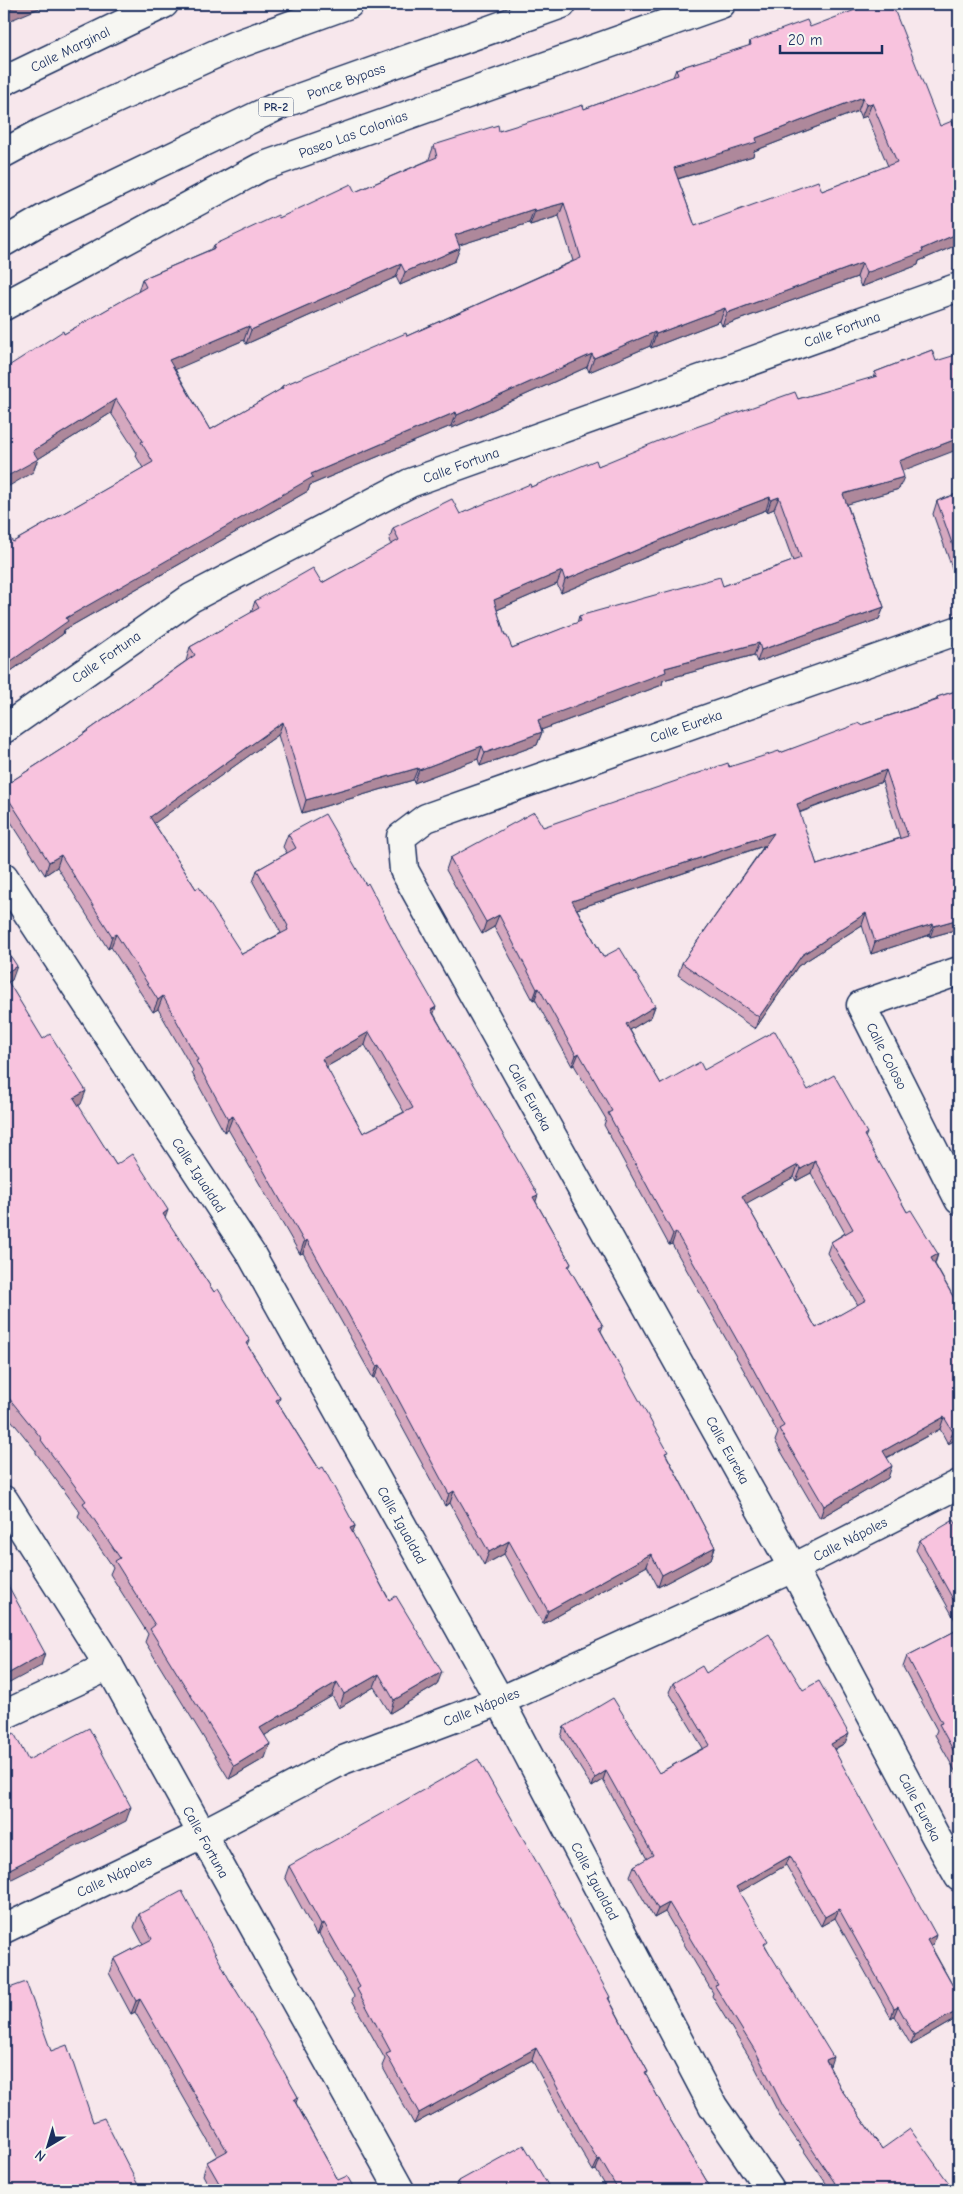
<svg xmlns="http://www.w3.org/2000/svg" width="963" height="2194" font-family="'Comic Neue',sans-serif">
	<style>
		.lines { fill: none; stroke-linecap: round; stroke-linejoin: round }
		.street-casing { stroke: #1b2f5e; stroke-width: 31 }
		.highway-casing { stroke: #1b2f5e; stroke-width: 31 }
		.street { stroke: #f6f6f2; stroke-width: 28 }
		.highway { stroke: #f6f6f2; stroke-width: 28 }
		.wall { fill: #d5a8bf; stroke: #1b2f5e; fill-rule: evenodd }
		.shaded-wall { fill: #ae889b; stroke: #1b2f5e }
		.building { fill: #f8c3de; stroke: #1b2f5e; fill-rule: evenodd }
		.labels { text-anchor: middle; stroke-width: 4; stroke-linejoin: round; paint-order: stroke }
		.shield { fill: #f6f6f2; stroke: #5d6b8a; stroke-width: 1 }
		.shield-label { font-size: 12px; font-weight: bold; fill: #1b2f5e }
		.street-label { font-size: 14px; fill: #1b2f5e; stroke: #f6f6f2 }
	</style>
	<rect width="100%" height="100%" fill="#f7e7ec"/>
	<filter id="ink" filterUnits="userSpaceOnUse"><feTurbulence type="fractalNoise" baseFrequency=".02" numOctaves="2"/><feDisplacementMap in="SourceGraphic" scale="10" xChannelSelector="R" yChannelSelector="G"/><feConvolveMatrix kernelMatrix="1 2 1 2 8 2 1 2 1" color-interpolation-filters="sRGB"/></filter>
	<g filter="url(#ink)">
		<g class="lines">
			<g class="street-casing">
				<g id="street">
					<polyline points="4,81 164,4"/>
					<polyline points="4,306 261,167 721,4"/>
					<polyline points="959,630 426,818 401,837 404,870 793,1568 936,1837 959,1877"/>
					<polyline points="4,729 191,598 410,483 959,287"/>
					<polyline points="4,877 251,1254 500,1701 713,2106 770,2190"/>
					<polyline points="959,971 861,1005 959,1200"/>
					<polyline points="4,1500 109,1666 400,2190"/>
					<polyline points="4,1715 109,1666"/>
					<polyline points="4,1929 202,1834 343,1760 500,1701 793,1568 959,1484"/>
				</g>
			</g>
			<g class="highway-casing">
				<g id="highway">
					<polyline points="4,153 43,132 233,46 349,4"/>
					<polyline points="4,242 47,217 282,104 562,4"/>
				</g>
			</g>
			<use href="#street" class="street"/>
			<use href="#highway" class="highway"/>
		</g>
		<g class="wall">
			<path d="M810 27 940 126 959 139V244L919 261 918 265 861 287 857 277 722 326 720 321 651 348 650 346 589 372 587 367 452 428 451 426 310 485 308 491 64 630 63 634 4 676V536L13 542 143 468 136 456 137 453 111 413 38 459 33 472 64 334 138 292 142 279 212 249 214 245 279 218 355 192 429 160V159L434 145 499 131 584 109 673 77 676 69 749 46 750 41ZM858 111 861 118 867 116 888 166 822 191 695 226 678 179 753 156 754 151ZM559 216 573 261 407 336 282 386 280 390 210 430 175 369 244 340 246 344 396 277 400 285 455 261 459 245 529 223 530 225Z"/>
			<path d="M932 350 902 471 899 489 847 504 884 607 879 619 757 662 754 655 663 680 662 685 541 730 542 732 537 745 480 766 478 759 414 783 413 780 302 813 278 735 154 823 196 889 242 954 281 933 253 882 257 870 287 853 283 847 288 834 434 1014 536 1202 571 1264 569 1268 603 1326 601 1331 715 1547 711 1559 658 1587 647 1566 543 1624 504 1554 484 1565 450 1503 445 1506 375 1377 373 1378 303 1253 300 1254 228 1129 224 1132 192 1073 193 1070 158 1009 153 1012 111 947 108 949 57 867 45 875 4 811V786L68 745 186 661 190 647 251 613 255 601 322 583 391 545 389 540 393 528 460 514 531 487 598 466 798 399 873 378 875 372ZM774 509 793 561 723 586 579 616 577 623 512 648 505 636 497 610 557 584 561 593 689 539 766 510 767 512ZM365 1045 404 1112 363 1133 326 1067Z"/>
			<polygon points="959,493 959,585 958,585 933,514 937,501"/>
			<path d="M959 690V929L930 937 929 935 871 954 862 925 798 966 755 1029 678 975 682 963 764 846 577 909 603 957 655 1006 651 1017 630 1030 661 1084 704 1070 808 1090 867 1133 865 1138 907 1212 938 1254 935 1264 959 1307V1438L948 1444 940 1429 887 1458 888 1478 820 1518 775 1441 778 1433 747 1376 672 1244 669 1245 604 1125 606 1119 574 1065 572 1066 535 999 533 1000 494 927 482 934 446 870 450 858 729 767 780 753 861 725 936 700 937 697ZM882 782 900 838 817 865 799 813ZM811 1173 845 1233 831 1242 827 1253 858 1305 816 1328 746 1203 794 1177 796 1181Z"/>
			<polygon points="4,946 12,980 8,982 81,1104 78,1106 116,1165 165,1218 214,1292 250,1341 248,1346 280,1398 278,1403 355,1526 352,1533 437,1685 390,1713 374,1687 339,1708 332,1696 265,1735 265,1758 229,1779 145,1642 148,1634 110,1574 113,1567 78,1516 80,1512 36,1453 36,1451 4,1411"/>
			<polygon points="959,1528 959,1627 916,1550 920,1540"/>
			<polygon points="959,1629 959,1778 935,1735 937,1730 903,1667 907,1656"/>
			<polygon points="706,1673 803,1690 845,1743 834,1750 933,1945 931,1946 959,1997 959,2017 911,2045 894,2016 891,2018 835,1918 821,1926 786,1865 739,1892 766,1947 841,2089 882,2149 959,2190 829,2190 830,2189 780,2116 753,2063 712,1996 713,1993 665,1912 654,1918 630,1876 634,1866 647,1859 603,1780 592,1787 561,1737 564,1727 659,1773 703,1748 669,1692 673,1683"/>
			<polygon points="289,1866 610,1997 609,1999 648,2072 646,2075 668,2116 712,2190 608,2190 596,2170 593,2171 580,2149 532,2060 414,2124 382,2066 385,2059 352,2000 354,1996 319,1934 317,1936 285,1877"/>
			<polygon points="139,1914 229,1979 298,2097 296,2103 338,2180 355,2190 211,2190 203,2175 207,2162 217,2156 135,2012 131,2014 109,1973 114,1959 143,1944 134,1927"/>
			<polygon points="4,1990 51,2051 93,2122 139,2187 143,2190 4,2190"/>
			<polygon points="457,2182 551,2190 455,2190"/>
		</g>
		<g class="shaded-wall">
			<polygon points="20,4 49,4 4,23 4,11"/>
			<polygon points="863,97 858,111 754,151 753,156 670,181 674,168 756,138"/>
			<polygon points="872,103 867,116 861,118 866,105"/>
			<polygon points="564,203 559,216 530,225 535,211"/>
			<polygon points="534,209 529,223 450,248 455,235"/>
			<polygon points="959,233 959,244 919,261 918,265 861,287 866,273"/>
			<polygon points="460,248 455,261 400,285 405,272"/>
			<polygon points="862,263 857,277 722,326 727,313"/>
			<polygon points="401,264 396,277 246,344 251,330"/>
			<polygon points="725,308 720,321 651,348 656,334"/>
			<polygon points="249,326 244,340 165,374 169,360"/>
			<polygon points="655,332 650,346 589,372 594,358"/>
			<polygon points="592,354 587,367 452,428 457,415"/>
			<polygon points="116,399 111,413 38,459 33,472 4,489 4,478 33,451"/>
			<polygon points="456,412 451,426 310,485 308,491 64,630 63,634 4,676 4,666 66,618 311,474"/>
			<polygon points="959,438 959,449 894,474 899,461"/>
			<polygon points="904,477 899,489 838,507 843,494"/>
			<polygon points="770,497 766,510 689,539 561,593 565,580 694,526"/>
			<polygon points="779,497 774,509 767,512 771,500"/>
			<polygon points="562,571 557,584 490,613 494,600"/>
			<polygon points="884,607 879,619 757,662 761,650"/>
			<polygon points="759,643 754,655 663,680 662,685 533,733 538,720 665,668"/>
			<polygon points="283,722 278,735 145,830 150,817"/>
			<polygon points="542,732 537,745 480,766 485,753"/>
			<polygon points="482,746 478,759 414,783 419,770"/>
			<polygon points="418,768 413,780 302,813 306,800"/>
			<polygon points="886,770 882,782 792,815 797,804"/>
			<polygon points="774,833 769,844 568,912 572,901"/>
			<polygon points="61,855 57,867 45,875 49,862"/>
			<polygon points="866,913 862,925 798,966 755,1029 759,1017 802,955"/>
			<polygon points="499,915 494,927 482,934 486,922"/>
			<polygon points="959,919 959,929 930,937 934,926"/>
			<polygon points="933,924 929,935 871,954 875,942"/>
			<polygon points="116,934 111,947 108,949 112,936"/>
			<polygon points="17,966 12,980 4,985 4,974"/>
			<polygon points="539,988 535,999 533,1000 537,989"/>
			<polygon points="163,996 158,1009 153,1012 158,1000"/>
			<polygon points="655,1006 651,1017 622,1035 626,1024"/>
			<polygon points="436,1007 432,1019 431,1010"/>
			<polygon points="369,1032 365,1045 317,1072 322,1059"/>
			<polygon points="579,1053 574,1065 572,1066 576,1055"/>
			<polygon points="86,1091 81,1104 69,1112 74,1098"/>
			<polygon points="233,1116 228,1129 224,1132 228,1119"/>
			<polygon points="815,1161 811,1173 796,1181 801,1169"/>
			<polygon points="798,1165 794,1177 738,1208 742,1196"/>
			<polygon points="538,1195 534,1207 533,1197"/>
			<polygon points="168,1210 163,1224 163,1214"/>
			<polygon points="676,1232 672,1244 669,1245 673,1234"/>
			<polygon points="307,1240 303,1253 300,1254 304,1242"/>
			<polygon points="938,1254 934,1265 931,1258"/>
			<polygon points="380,1365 375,1377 373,1378 377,1366"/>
			<polygon points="944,1417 940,1429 878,1462 883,1451"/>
			<polygon points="959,1429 959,1438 948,1444 953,1432"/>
			<polygon points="892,1466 888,1478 820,1518 824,1506"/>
			<polygon points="454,1491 450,1503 445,1506 449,1494"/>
			<polygon points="355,1526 350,1539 350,1528"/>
			<polygon points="509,1541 504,1554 484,1565 489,1552"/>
			<polygon points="715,1547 711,1559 658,1587 662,1575"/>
			<polygon points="651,1554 647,1566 543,1624 548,1611"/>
			<polygon points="45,1653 41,1666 4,1686 4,1676"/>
			<polygon points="442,1672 437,1685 390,1713 394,1700"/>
			<polygon points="379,1674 374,1687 339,1708 344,1694"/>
			<polygon points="337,1682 332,1696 255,1741 260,1728"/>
			<polygon points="849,1734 845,1743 827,1753 831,1744"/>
			<polygon points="270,1744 265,1758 229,1779 234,1766"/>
			<polygon points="606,1771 603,1780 592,1787 595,1778"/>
			<polygon points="131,1807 126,1821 4,1883 4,1872"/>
			<polygon points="790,1856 786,1865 733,1896 736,1887"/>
			<polygon points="669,1903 665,1912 654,1918 658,1909"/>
			<polygon points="839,1909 835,1918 821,1926 825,1917"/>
			<polygon points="324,1923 319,1934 317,1936 321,1924"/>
			<polygon points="936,1935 933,1945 924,1950 927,1940"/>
			<polygon points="140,1999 135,2012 131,2014 136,2001"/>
			<polygon points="898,2006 894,2016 891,2018 894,2008"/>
			<polygon points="959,2010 959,2017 911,2045 914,2035"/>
			<polygon points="536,2048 532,2060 414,2124 419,2113"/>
			<polygon points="833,2057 830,2066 826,2060"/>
			<polygon points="600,2159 596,2170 593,2171 598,2160"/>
		</g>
		<g class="building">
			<polygon points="4,4 20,4 4,11"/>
			<path d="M871 4H892L940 126 952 121 959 139V233L922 249 923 252 866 273 862 263 727 313 725 308 656 334 655 332 594 358 592 354 457 415 456 412 311 474 313 477 66 618 68 621 4 666V536L7 534 13 542 153 462 141 442 143 441 116 399 33 451 38 459 4 478V369L63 331 64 334 146 287 142 279 215 248 214 245 278 215 279 218 351 184 355 192 437 157 434 145 498 125 499 131 583 105 584 109 678 75 676 69 751 45 750 41 807 20 810 27ZM863 97 866 105 872 103 897 162 822 191 818 181 695 226 674 168 757 142 756 138ZM564 203 581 258 407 336 406 333 282 386 283 388 210 430 169 360 249 326 251 330 401 264 405 272 460 248 455 235 534 209 535 211Z"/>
			<path d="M932 350 936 361 959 354V438L899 461 904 477 843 494 884 607 761 650 759 643 665 668 666 672 538 720 542 732 485 753 482 746 419 770 418 768 306 800 283 722 150 817 196 889 199 887 242 954 288 930 287 927 288 926 257 870 296 848 288 834 325 814 366 885 368 883 401 946 436 1007 431 1010 538 1195 533 1197 571 1264 568 1266 603 1326 599 1328 668 1452 665 1453 715 1547 662 1575 651 1554 548 1611 509 1541 489 1552 454 1491 449 1494 380 1365 377 1366 307 1240 304 1242 233 1116 228 1119 196 1061 198 1060 163 996 158 1000 116 934 112 936 61 855 49 862 4 792V786L68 745 195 655 190 647 259 608 255 601 313 568 322 583 399 540 393 528 452 499 460 514 530 484 531 487 596 460 598 466 668 437 795 392 798 399 877 376 875 372ZM770 497 771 500 779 497 801 558 723 586 720 577 579 616 581 621 512 648 507 636H505L494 600 562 571 565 580 694 526ZM369 1032 413 1108 363 1133 322 1059Z"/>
			<polygon points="959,493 959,563 937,501"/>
			<path d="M959 690V919L934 926 933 924 875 942 866 913 802 955 759 1017 682 963 774 833 572 901 603 957 620 948 655 1006 626 1024 661 1084 700 1062 704 1070 775 1031 808 1090 834 1075 867 1133 864 1135 907 1212 911 1210 938 1254 931 1258 959 1307V1429L953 1432 944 1417 883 1451 892 1466 824 1506 779 1429 784 1426 751 1365 676 1232 673 1234 608 1113 612 1111 579 1053 576 1055 539 988 537 989 499 915 486 922 450 858 534 812 543 827 728 763 729 767 779 751 780 753 860 723 861 725 938 700 937 697ZM886 770 908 836 817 865 797 804ZM815 1161 853 1229 831 1242 866 1300 816 1328 742 1196 798 1165 801 1169Z"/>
			<polygon points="4,946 17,966 4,974"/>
			<polygon points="4,975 43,1039 50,1034 86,1091 74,1098 116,1165 132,1154 168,1210 163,1214 214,1292 218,1289 250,1341 246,1343 280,1398 276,1400 319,1469 323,1467 355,1526 350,1528 389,1600 396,1596 442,1672 394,1700 379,1674 344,1694 337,1682 260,1728 270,1744 234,1766 150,1629 155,1625 115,1561 120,1558 83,1503 86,1501 41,1440 42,1439 4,1392"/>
			<polygon points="954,1520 959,1529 959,1528 959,1610 920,1540"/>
			<polygon points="4,1578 45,1653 4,1676"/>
			<polygon points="959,1629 959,1761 939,1724 942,1723 907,1656"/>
			<polygon points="769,1634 803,1690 819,1681 849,1734 831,1744 936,1935 927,1940 959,1997 959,2010 914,2035 898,2006 894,2008 839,1909 825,1917 790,1856 736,1887 768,1941 764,1944 833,2057 826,2060 841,2089 882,2149 910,2129 951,2186 955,2183 959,2188 959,2190 834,2190 831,2186 835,2183 783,2106 757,2054 715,1986 718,1985 669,1903 658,1909 634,1866 653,1855 606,1771 595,1778 564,1727 613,1698 659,1773 710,1745 673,1683 702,1666 706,1673"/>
			<polygon points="89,1728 131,1807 4,1872 4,1738 14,1733 28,1760"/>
			<polygon points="478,1759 545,1877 610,1997 608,1998 648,2072 645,2073 668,2116 712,2190 618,2190 600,2159 598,2160 584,2137 536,2048 419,2113 386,2054 391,2052 357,1989 360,1987 324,1923 321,1924 289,1866"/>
			<polygon points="182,1891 229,1979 263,2034 298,2097 294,2100 338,2180 347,2176 355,2190 223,2190 207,2162 227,2151 140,1999 136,2001 114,1959 152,1939 139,1914"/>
			<polygon points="26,1982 51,2051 67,2045 93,2122 104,2118 139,2187 141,2186 143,2190 10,2190 4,2175 4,1990"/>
			<polygon points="524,2145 551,2190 462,2190 457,2182"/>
		</g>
	</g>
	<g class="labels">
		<rect class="shield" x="258.5" y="97.5" width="35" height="19" rx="4"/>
		<g class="shield-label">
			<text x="276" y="111">PR-2</text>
		</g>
		<g class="street-label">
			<text transform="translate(70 49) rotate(-26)" y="5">Calle Marginal</text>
			<text transform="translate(346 81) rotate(-20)" y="5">Ponce Bypass</text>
			<text transform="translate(353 134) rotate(-20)" y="5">Paseo Las Colonias</text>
			<text transform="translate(842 329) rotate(-20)" y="5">Calle Fortuna</text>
			<text transform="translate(461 465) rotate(-20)" y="5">Calle Fortuna</text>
			<text transform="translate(106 657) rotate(-35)" y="5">Calle Fortuna</text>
			<text transform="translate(686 726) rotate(-19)" y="5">Calle Eureka</text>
			<text transform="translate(887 1056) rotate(63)" y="5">Calle Coloso</text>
			<text transform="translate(530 1097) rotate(61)" y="5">Calle Eureka</text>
			<text transform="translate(199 1175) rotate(57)" y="5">Calle Igualdad</text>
			<text transform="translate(728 1450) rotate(61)" y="5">Calle Eureka</text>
			<text transform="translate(402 1525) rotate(61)" y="5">Calle Igualdad</text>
			<text transform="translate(850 1539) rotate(-27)" y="5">Calle Nápoles</text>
			<text transform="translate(481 1707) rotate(-22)" y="5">Calle Nápoles</text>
			<text transform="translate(920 1807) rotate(62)" y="5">Calle Eureka</text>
			<text transform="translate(206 1842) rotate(61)" y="5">Calle Fortuna</text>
			<text transform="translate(114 1876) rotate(-25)" y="5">Calle Nápoles</text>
			<text transform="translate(595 1881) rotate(62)" y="5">Calle Igualdad</text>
		</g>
	</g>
	<rect width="963" height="2194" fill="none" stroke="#f6f6f2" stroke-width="20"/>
	<rect x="10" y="10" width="943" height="2174" fill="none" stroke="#1b2f5e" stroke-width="2" filter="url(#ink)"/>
	<g transform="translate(48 2146) rotate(218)" stroke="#f6f6f2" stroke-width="4" paint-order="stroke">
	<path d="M0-4L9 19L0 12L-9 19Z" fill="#1b2f5e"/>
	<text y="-8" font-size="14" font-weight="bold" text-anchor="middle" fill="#1b2f5e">N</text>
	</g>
	<path d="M780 45v8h102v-8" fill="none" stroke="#1b2f5e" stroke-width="2.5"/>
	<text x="788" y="45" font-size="15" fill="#1b2f5e" stroke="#f6f6f2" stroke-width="4" paint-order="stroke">20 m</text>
</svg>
